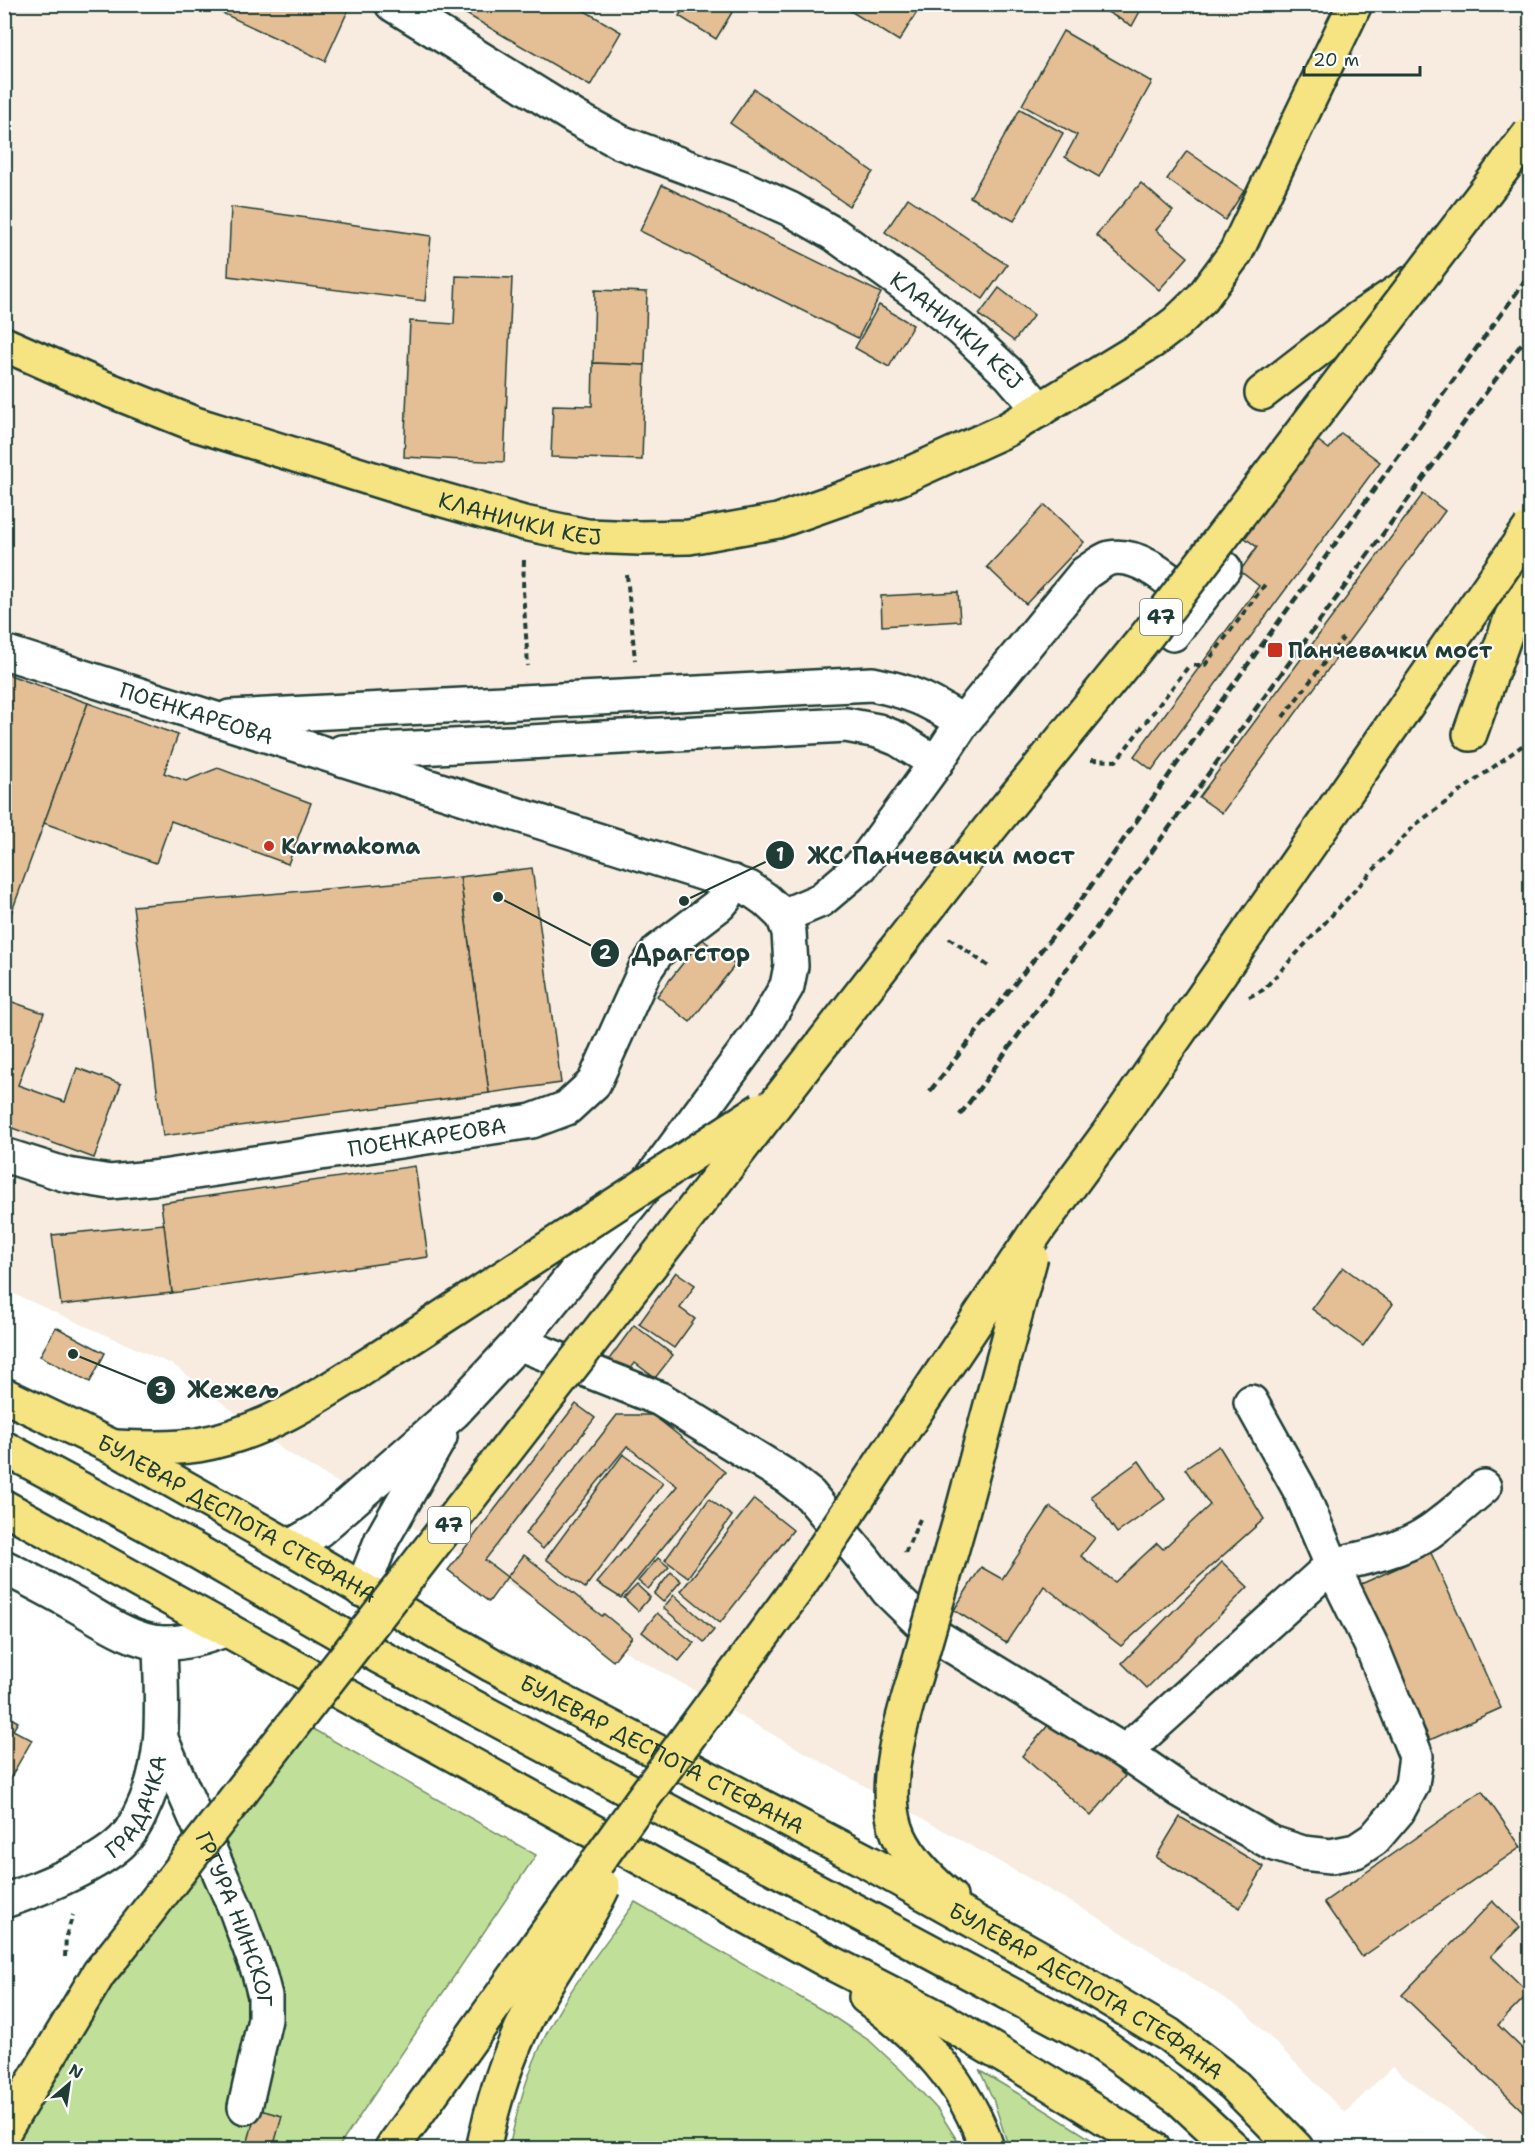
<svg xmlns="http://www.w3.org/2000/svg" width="1535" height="2153" font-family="'Shantell Sans',sans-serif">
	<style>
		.built { fill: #f7ecdf }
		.green { fill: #c0e099; stroke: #708e66; stroke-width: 1.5 }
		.building { fill: #e4be94; stroke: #1f3d34; stroke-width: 1.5 }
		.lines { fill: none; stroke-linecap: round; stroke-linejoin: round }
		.minor-casing { stroke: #1f3d34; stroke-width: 38 }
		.major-casing { stroke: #1f3d34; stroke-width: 38 }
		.path { stroke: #1f3d34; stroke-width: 4; stroke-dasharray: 6 4.5; stroke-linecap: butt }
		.minor { stroke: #fff; stroke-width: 33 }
		.major { stroke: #f6e381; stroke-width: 33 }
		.rail { stroke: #1f3d34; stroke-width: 4.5; stroke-dasharray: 9 4.5; stroke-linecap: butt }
		.major-bridge-casing { stroke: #1f3d34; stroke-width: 38; stroke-linecap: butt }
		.major-bridge { stroke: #f6e381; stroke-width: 33 }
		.poi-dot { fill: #c8321e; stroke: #fff; stroke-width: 2 }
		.labels { text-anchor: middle; stroke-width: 4.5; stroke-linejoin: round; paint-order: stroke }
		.shield { fill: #fff; stroke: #627771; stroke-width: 1.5 }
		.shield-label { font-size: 21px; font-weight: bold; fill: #1f3d34 }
		.street-label { font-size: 22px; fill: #1f3d34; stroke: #fff }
		.poi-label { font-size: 22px; font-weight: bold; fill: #1f3d34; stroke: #fff; text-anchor: start }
		.leader { fill: none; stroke: #1f3d34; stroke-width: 2 }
		.callout-dot { fill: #1f3d34; stroke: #fff; stroke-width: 2 }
		.mark-label { font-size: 18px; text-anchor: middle; font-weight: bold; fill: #fff }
		.callout-label { font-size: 24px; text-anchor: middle; font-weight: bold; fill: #1f3d34; stroke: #fff; stroke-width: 4.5; stroke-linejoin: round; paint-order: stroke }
	</style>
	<rect width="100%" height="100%" fill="#fff"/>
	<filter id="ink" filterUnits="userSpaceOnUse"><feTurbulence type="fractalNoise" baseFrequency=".0167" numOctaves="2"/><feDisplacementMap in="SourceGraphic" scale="12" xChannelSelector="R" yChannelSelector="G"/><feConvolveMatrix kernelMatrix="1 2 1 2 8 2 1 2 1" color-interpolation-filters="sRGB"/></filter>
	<g filter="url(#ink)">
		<polygon class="built" points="5,5 1530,5 1530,2148 1499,2148 1392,2067 1345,2113 1243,2010 1099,1918 557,1613 283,1450 175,1366 5,1290"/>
		<g class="green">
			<polygon points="295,1719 536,1855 338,2148 5,2148 4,2134"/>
			<path d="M635 1902 829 2014 870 2041 902 2071 938 2110 962 2148H509C516 2115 524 2083 538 2052 561 1997 601 1950 635 1902Z"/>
			<polygon points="980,2071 1024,2097 1105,2148 1009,2148 993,2099"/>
		</g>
		<g class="building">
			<polygon points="203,4 351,4 325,61"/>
			<polygon points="449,4 573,4 621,32 590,86"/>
			<polygon points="686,4 737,4 716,39 679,16"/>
			<polygon points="839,4 922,4 899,41"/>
			<polygon points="1093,4 1144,4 1132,26"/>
			<polygon points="1063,31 1152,82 1099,177 1065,157 1077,135 1022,105"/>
			<polygon points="754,89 873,172 849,206 730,123"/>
			<polygon points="1020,109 1063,133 1014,221 970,197"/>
			<polygon points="1187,151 1244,191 1225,220 1167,179"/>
			<polygon points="1141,183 1173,211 1156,230 1188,257 1159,290 1096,235"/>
			<polygon points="662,185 881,293 858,338 640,231"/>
			<polygon points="908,198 1007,265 983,299 885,232"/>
			<polygon points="231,207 431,236 425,301 228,276"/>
			<polygon points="456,276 512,278 504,462 404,457 410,321 454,324"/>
			<polygon points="999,288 1034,315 1014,341 979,315"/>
			<polygon points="595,290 647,292 645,365 593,363"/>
			<polygon points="879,305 913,325 889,367 855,348"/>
			<polygon points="593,363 645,365 642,460 551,457 553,405 592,406"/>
			<polygon points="1341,433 1380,462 1152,770 1134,756 1259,586 1240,571 1257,547 1245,538 1317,440 1329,449"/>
			<polygon points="1423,494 1445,511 1222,813 1199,797"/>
			<polygon points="1045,505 1084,542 1026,604 987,567"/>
			<polygon points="958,592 960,621 882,626 881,596"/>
			<polygon points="4,673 88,703 4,933"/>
			<polygon points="88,703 178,735 164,773 186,781 218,768 311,803 288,864 171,821 156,863 44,823"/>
			<polygon points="532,868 561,1083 489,1093 460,877"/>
			<polygon points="460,877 489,1093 163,1136 133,906"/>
			<polygon points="702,939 735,965 690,1022 657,996"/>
			<polygon points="4,999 44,1013 18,1085 65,1102 77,1068 121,1084 94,1158 4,1125"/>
			<polygon points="415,1166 428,1257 172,1293 161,1203"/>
			<polygon points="164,1224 172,1293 61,1305 52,1235"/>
			<polygon points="1343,1267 1393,1304 1363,1346 1312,1309"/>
			<polygon points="676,1272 695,1285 680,1308 695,1319 674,1348 639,1324"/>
			<polygon points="634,1325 673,1355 655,1378 635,1363 625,1376 607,1362"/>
			<polygon points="56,1327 105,1353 90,1382 40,1356"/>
			<polygon points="576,1404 595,1418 485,1560 507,1577 489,1602 448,1570"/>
			<polygon points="617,1415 653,1415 725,1472 621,1598 597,1583 677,1486 627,1446 543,1549 525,1534"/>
			<polygon points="1219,1446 1264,1519 1121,1646 1044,1586 1006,1643 954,1610 981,1567 1002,1579 1050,1507 1095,1538 1081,1556 1115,1582 1157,1543 1163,1549 1210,1505 1185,1469"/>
			<polygon points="623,1454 663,1483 585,1588 546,1559"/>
			<polygon points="1139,1461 1165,1499 1117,1533 1091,1496"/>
			<polygon points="709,1499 732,1516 688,1577 665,1560"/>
			<polygon points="754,1499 793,1530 720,1623 681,1591"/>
			<polygon points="1431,1553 1501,1708 1430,1740 1359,1585"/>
			<polygon points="524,1555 602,1616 604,1614 632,1637 613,1661 507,1577"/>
			<polygon points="658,1558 669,1567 648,1589 638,1581"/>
			<polygon points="1222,1562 1248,1587 1147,1688 1122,1663"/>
			<polygon points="671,1572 681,1581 663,1602 654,1594"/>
			<polygon points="637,1585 650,1597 638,1611 624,1598"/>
			<polygon points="674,1595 714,1630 704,1642 663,1608"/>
			<polygon points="657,1613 694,1643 679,1661 642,1632"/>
			<polygon points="4,1714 18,1722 13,1730 32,1740 5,1787"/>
			<polygon points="1056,1716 1125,1776 1091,1816 1022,1756"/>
			<polygon points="1482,1791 1521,1847 1362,1957 1324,1902"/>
			<polygon points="1180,1817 1264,1867 1240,1908 1156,1857"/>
			<polygon points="1493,1901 1520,1927 1491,1956 1529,1993 1498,2025 1530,2056 1530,2118 1402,1995"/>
			<polygon points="257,2109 282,2116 273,2148 246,2148"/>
		</g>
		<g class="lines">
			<g class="minor-casing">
				<g id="minor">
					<path id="s1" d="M392 4 576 118 620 142 743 188 790 209 834 234 912 290 961 329 1010 375 1040 410"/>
					<polyline points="1173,634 1224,568"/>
					<path id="s2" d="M4 652 749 888 766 900 783 916 789 932 791 966 787 986 763 1027 651 1179 518 1343 454 1412 319 1530 290 1547"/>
					<path d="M230 717 872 684C912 692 928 700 963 722L936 763 861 866 821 900 783 916"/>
					<path d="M963 722 1085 573C1092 569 1102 560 1110 558 1142 552 1174 585 1197 602"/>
					<polyline points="342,752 846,725 878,731 898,739 936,763"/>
					<path id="s3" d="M4 1155 67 1175 110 1182 162 1177 532 1121 567 1108 594 1083 645 970 658 951 720 904 725 898 733 882"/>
					<path d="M518 1343 660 1399 787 1477 810 1495 863 1558 888 1591 931 1633 1125 1752 1332 1565C1365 1558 1401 1551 1429 1532 1449 1518 1466 1502 1484 1487"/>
					<path d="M4 1567C31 1580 56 1594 81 1608 105 1622 133 1641 161 1643 184 1644 206 1637 227 1629"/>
					<polyline points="362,1590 382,1539 440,1437"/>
					<path id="s4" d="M161 1739 236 1910 259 1973 265 1996V2019L245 2107"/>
					<polyline points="1125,1752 1180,1790 1233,1821 1272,1843 1303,1853 1331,1856 1356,1851 1374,1839 1398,1811 1412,1785 1416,1756 1372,1647 1332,1565 1301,1492 1251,1402"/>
					<path id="s5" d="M4 1901C37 1890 89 1869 116 1847 128 1838 136 1824 142 1810 168 1757 161 1700 160 1643"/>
				</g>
			</g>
			<g class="major-casing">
				<g id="major">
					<path id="s6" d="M4 344 97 385 195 424 405 489 524 523 587 536 639 538 689 537 778 521 900 478 1006 430 1151 342 1176 323 1202 298 1236 252 1355 4"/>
					<polyline points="1262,393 1359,318 1414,281"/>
					<polyline points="1470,734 1516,604 1530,568"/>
					<path id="s7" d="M4 1395 113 1447 290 1547 492 1665 870 1863 1044 1960 1169 2035 1233 2084 1296 2148"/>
					<path d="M116 1447C143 1448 171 1449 198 1445 274 1432 341 1381 406 1341"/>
					<polyline points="4,1448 196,1551 380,1657 1094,2039 1180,2099 1233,2148"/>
					<polyline points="4,1507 830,1962 943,2020 1047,2082 1153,2148"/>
					<path d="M921 1656C907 1704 880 1779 896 1828 904 1854 929 1879 950 1897"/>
					<path d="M866 1997C923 2039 964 2080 987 2148"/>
					<polyline points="4,2131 99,1973 114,1955"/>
					<polyline points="392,2148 414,2118"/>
				</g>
			</g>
			<g class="path">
				<polyline points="524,560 523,590 528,666"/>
				<polyline points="627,575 635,660"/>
				<polyline points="1194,665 1205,665 1266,583"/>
				<polyline points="1283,717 1343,638"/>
				<polyline points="1091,760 1116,761 1188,667"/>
				<polyline points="949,938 988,966"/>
				<polyline points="1249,997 1263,990 1415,825 1530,740"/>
				<polyline points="905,1553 920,1519"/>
				<polyline points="65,1957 66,1936 73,1915"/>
			</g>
			<use href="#minor" class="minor"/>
			<use href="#major" class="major"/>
			<g class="rail">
				<polyline points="930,1091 1081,900 1212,714 1530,274"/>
				<polyline points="960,1115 1530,332"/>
			</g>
			<g class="major-bridge-casing">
				<g id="major-bridge">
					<polyline points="406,1341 762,1109"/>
					<polyline points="921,1656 959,1524 1031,1256"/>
					<polyline points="114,1955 990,828 1148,634 1530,133"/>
					<polyline points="414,2118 641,1801 794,1593 1040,1226 1110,1131 1530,528"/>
					<path d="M484 2145C494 2097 508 2054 530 2011 552 1969 583 1930 603 1887"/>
				</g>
			</g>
			<use href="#major-bridge" class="major-bridge"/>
		</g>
	</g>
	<g class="poi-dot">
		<rect x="1267" y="642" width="16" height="16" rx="3"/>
		<circle cx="269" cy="846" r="6"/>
	</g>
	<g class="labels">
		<g class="shield">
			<rect x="1140" y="599" width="42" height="36" rx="4.5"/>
			<rect x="428" y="1507" width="42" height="36" rx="4.5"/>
		</g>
		<g class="shield-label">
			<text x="1161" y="624">47</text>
			<text x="449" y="1532">47</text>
		</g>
		<g class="street-label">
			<text dy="8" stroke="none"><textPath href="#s1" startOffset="656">КЛАНИЧКИ КЕЈ</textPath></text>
			<text dy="8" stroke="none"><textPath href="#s6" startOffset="546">КЛАНИЧКИ КЕЈ</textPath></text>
			<text dy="8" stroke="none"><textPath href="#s2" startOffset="202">ПОЕНКАРЕОВА</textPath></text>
			<text dy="8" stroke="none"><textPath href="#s3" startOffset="430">ПОЕНКАРЕОВА</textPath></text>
			<text dy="8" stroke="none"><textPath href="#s7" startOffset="264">БУЛЕВАР ДЕСПОТА СТЕФАНА</textPath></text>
			<text dy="8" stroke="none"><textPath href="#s7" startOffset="750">БУЛЕВАР ДЕСПОТА СТЕФАНА</textPath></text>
			<text dy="8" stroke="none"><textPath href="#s5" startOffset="171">ГРАДАЧКА</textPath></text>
			<text dy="8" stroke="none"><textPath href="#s4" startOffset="195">ГРГУРА НИНСКОГ</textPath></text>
			<text dy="8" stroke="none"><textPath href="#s7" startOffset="1236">БУЛЕВАР ДЕСПОТА СТЕФАНА</textPath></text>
		</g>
		<g class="poi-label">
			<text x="1288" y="658">Панчевачки мост</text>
			<text x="281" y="854">Karmakoma</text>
		</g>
	</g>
	<path class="leader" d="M684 901L780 855M498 897L605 953M73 1354L161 1390"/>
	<g class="callout-dot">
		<circle cx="684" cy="901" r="6"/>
		<circle cx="498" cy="897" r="6"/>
		<circle cx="73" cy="1354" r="6"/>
		<circle cx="780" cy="855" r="15"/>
		<circle cx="605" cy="953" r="15"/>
		<circle cx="161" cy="1390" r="15"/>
	</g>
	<g class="mark-label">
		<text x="780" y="861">1</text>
		<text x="605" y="959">2</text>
		<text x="161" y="1396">3</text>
	</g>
	<g class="callout-label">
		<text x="941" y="864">ЖС Панчевачки мост</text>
		<text x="691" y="961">Драгстор</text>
		<text x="233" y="1398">Жежељ</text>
	</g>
	<rect width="1535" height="2153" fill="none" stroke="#fff" stroke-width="24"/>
	<rect x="12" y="12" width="1511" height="2129" fill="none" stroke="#1f3d34" stroke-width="2" filter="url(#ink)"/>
	<g transform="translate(69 2084) rotate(29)" stroke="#ffffff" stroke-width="4.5" paint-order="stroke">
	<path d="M0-4.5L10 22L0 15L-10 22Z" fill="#1f3d34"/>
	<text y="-9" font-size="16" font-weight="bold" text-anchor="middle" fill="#1f3d34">N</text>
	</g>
	<path d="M1304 66v9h116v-9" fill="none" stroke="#1f3d34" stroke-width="3"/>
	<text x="1313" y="66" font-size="18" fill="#1f3d34" stroke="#ffffff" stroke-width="4.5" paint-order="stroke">20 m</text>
</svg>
